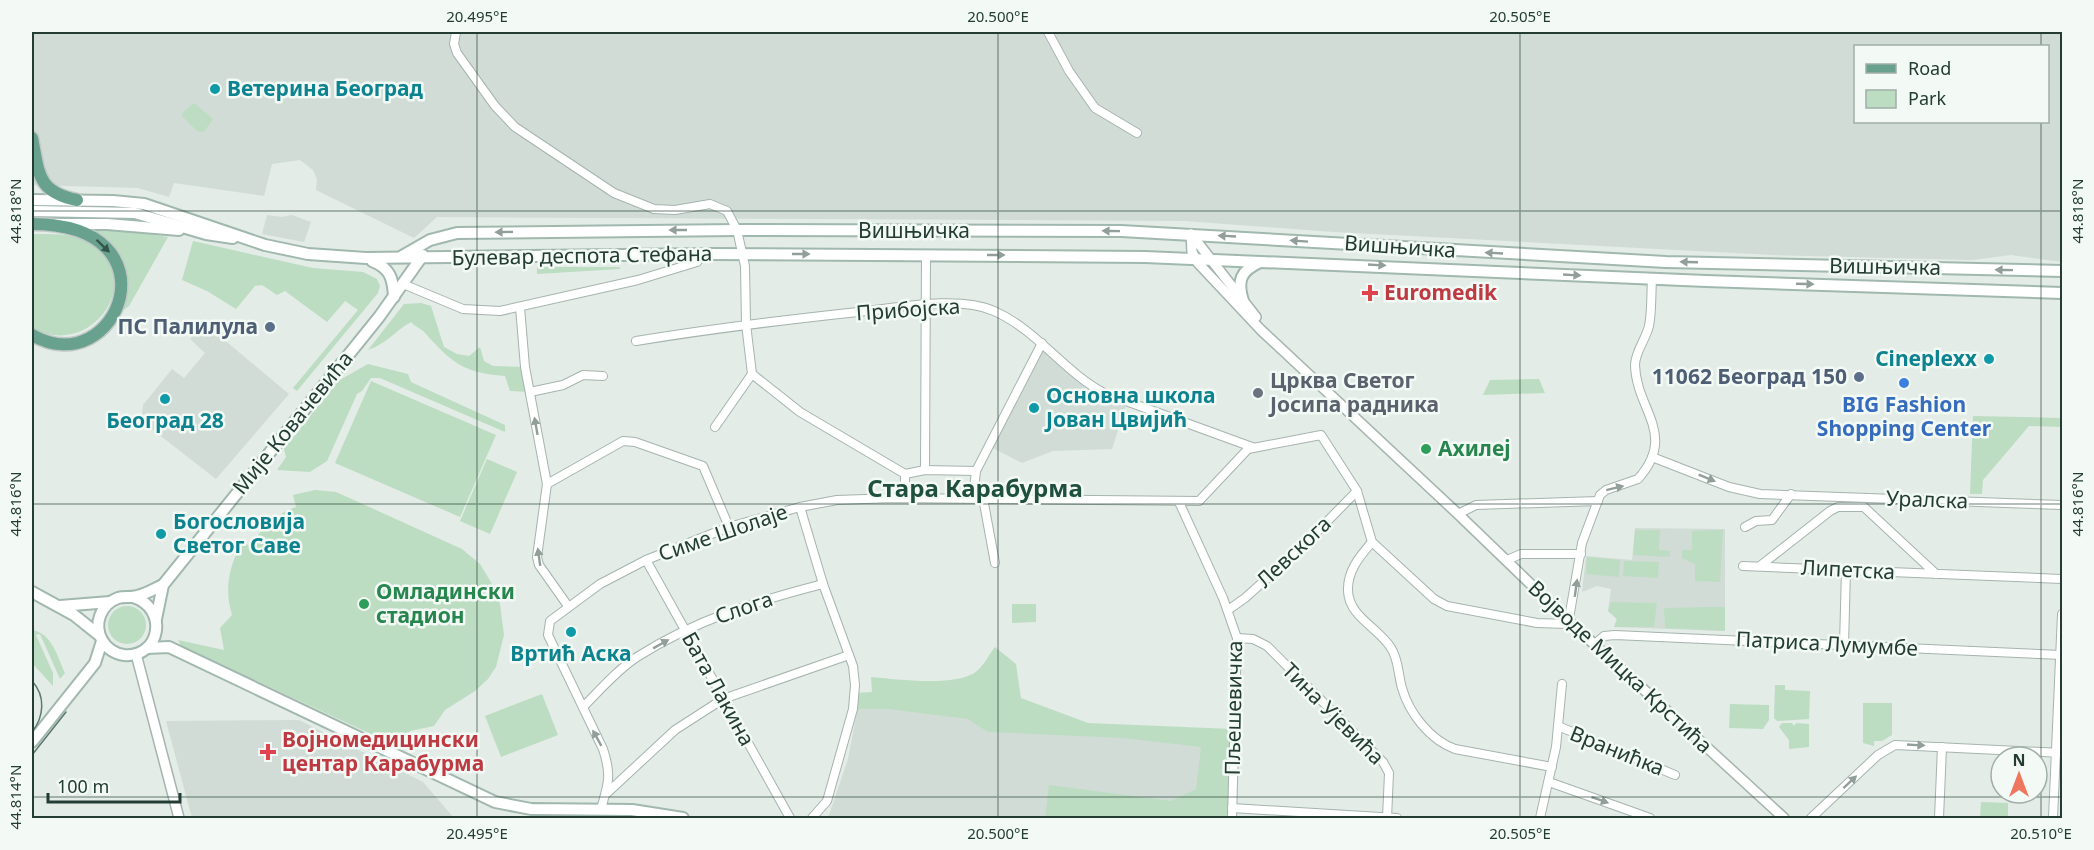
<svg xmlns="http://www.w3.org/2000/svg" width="2094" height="850" font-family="'Noto Sans',sans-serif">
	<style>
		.built { fill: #d1dcd6; fill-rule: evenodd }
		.green { fill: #bcddc2 }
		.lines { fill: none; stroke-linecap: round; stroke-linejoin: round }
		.minor-casing { stroke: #a6b4ae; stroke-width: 10 }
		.tertiary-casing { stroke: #a6b4ae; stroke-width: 12 }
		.secondary-casing { stroke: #a1b8ae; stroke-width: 14 }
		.primary-casing { stroke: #c1c9c6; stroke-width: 15 }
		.minor { stroke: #fff; stroke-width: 8 }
		.tertiary { stroke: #fff; stroke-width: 9 }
		.secondary { stroke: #fff; stroke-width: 10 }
		.primary { stroke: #68a18e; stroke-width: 12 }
		.tram { stroke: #5d796f; stroke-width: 1.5 }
		.oneway { fill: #919e9a }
		.oneway2 { fill: #34564a }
		.ticks { fill: none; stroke: #233d34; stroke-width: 1.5; stroke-opacity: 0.45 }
		.culture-dot { fill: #0f9aa8; stroke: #f3f9f5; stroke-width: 2 }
		.health-dot { fill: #e0444e; stroke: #f3f9f5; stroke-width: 2 }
		.service-dot { fill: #5c6f8a; stroke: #f3f9f5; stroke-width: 2 }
		.shop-dot { fill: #3f7fe0; stroke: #f3f9f5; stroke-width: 2 }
		.worship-dot { fill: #6b7280; stroke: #f3f9f5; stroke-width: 2 }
		.leisure-dot { fill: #2e9e5b; stroke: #f3f9f5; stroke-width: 2 }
		.labels { text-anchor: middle; stroke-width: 5; stroke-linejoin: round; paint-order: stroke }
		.culture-label { font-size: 21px; font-weight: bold; fill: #0d838f; stroke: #f3f9f5; text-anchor: start }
		.street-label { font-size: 21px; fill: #233d34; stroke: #f3f9f5 }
		.health-label { font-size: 21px; font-weight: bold; fill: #be3a42; stroke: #f3f9f5; text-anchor: start }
		.service-label { font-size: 21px; font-weight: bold; fill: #4e5e75; stroke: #f3f9f5; text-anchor: end }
		.worship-label { font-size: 21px; font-weight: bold; fill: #5b616d; stroke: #f3f9f5; text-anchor: start }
		.shop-label { font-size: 21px; font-weight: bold; fill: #366cbe; stroke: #f3f9f5 }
		.leisure-label { font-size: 21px; font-weight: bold; fill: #27864d; stroke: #f3f9f5; text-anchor: start }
		.quarter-label { font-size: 24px; font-weight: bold; fill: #1f4f3f; stroke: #f3f9f5 }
		.neatline { fill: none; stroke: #233d34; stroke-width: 2 }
		.ticks-label { font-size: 15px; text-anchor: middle; fill: #233d34 }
	</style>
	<rect width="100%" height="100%" fill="#e3ece7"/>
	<g class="built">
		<path d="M32 32H2062V262L2011 255 1972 260 1773 255 1334 232 1185 221 437 217 414 238 316 190 317 179 313 170 300 160 272 164 264 196 174 183 169 197 138 188 32 185ZM1856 46H2048V122H1856Z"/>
		<polygon points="267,215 282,217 292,215 311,222 304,242 262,234"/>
		<polygon points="204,323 289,394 216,479 148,426 142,415 143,405 172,369 184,378 205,353 190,339"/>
		<polygon points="1043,349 1126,405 1112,449 1053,451 1022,463 991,447"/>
		<polygon points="1635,528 1725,529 1725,631 1614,627 1617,619 1608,611 1611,589 1597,586 1582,592 1586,556 1632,560"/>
		<polygon points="860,696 989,723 1209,739 1198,818 825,818 829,815 848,759"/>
		<polygon points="299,720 423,782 454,818 192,818 166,721"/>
	</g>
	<g class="green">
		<polygon points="194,103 213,119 204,132 197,131 182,116 183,112"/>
		<path d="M92 229 130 231 168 237 129 306 122 311C127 276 124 251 92 229Z"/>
		<path d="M32 234C50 234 69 233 86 241 150 270 96 362 32 328Z"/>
		<polygon points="193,241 313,268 363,272 377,279 380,286 378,293 297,391 293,388 358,310 345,301 327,322 285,291 277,295 262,285 255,286 236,309 207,291 182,280"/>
		<polygon points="537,267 620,267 620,269 537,274"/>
		<path d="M421 303 431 306 444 347 457 354 469 356 480 347 484 361 493 366 525 367 530 392 510 391 505 376C464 373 452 363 425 333 421 328 415 327 411 322 395 331 386 344 368 350L404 304Z"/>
		<polygon points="368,364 408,374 411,382 505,425 505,432 380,378 371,378 362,391 357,394 327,461 310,472 277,470 286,457 284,449 338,381"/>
		<polygon points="1539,379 1545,393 1483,395 1490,380"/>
		<polygon points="371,381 496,435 460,517 335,463"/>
		<polygon points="1973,416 2062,418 2062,427 2029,426 1983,480 1982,494 1970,494"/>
		<polygon points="487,459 517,472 490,534 460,521"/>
		<path d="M315 490 336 492 462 549 480 564 495 589 500 604 504 635 496 667 488 679 475 691 445 710 434 726 410 731 401 748 181 646 178 640 224 650 220 628 232 615C224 588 229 567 242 542L251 546C263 526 274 515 296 507L293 495Z"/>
		<polygon points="1635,530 1660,530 1659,550 1670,551 1670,557 1633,555"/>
		<polygon points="1723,530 1720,582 1695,581 1695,564 1682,558 1682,550 1692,550 1692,531"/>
		<polygon points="1587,557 1620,560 1619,577 1586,574"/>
		<polygon points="1624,561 1659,562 1658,578 1623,576"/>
		<polygon points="1611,602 1657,603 1654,627 1614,627 1617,619 1608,611"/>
		<polygon points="1012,604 1036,604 1036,622 1012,623"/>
		<circle cx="127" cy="625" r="19"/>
		<polygon points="1708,607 1725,607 1725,631 1665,628 1664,608"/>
		<path d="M32 630C52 633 57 656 65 673L60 679 40 634 36 635 53 673V686L32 663Z"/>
		<path d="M995 647 1016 664 1021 698 1088 723 1232 729 1228 818H1045L1049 785 1171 801 1196 789 1201 747 1123 738 988 732 968 719 888 709H853L855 693 872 692 871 677C895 679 960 688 978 670 985 664 989 654 995 647Z"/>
		<polygon points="1775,685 1785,685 1785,690 1810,691 1809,719 1777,721 1774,718"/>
		<polygon points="542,694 558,735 501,757 485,716"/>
		<polygon points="1863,703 1892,703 1892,735 1882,741 1874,741 1874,746 1863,743"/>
		<polygon points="1730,704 1769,705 1769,720 1763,729 1729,728"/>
		<polygon points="1782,723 1792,723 1794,726 1796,723 1809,724 1809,747 1789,749 1789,740 1779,727"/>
		<polygon points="1981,802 2008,803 2008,818 1980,818"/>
	</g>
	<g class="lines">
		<g class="minor-casing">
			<g id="minor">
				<polyline points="456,32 454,44 457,53 495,106 515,127 614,193 654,209 675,210 710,204 727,211 737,230 745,266 746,324 752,374 800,412 905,474 905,498"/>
				<polyline points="1048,32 1069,71 1095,108 1137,133"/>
				<polyline points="403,284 463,309 500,311 638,280 697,262 703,254"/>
				<polyline points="520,307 525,367 547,484 537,557 539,565 568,606"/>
				<path d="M636 341C710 329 783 320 858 312 897 308 958 295 994 311 1037 330 1063 371 1104 393L1252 447"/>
				<polyline points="530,392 563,385 583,375 603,376"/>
				<polyline points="715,427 752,374"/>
				<polyline points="1652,457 1729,487 1760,494 2062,505"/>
				<polyline points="925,470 926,255"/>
				<polyline points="905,474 925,470 976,471"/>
				<polyline points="547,484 623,441 635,442 703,466 729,527"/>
				<polyline points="973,498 976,471 1042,343"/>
				<polyline points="983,498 995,563"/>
				<polyline points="1179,502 1223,598 1237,638 1232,818"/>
				<polyline points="800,507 823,584 853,666 855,685 853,709 827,801 812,818"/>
				<polyline points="1458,514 1476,505 1598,501"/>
				<polyline points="1745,527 1756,521 1772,520 1791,494"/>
				<path d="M1372 542C1360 556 1347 571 1348 591 1349 617 1379 628 1391 648 1399 660 1398 675 1402 688 1409 713 1430 740 1455 749L1552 767"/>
				<polyline points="646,560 790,818"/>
				<polyline points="1507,560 1521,554 1581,554"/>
				<polyline points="1743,566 2062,579"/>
				<polyline points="1760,566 1830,511 1838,507 1864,507 1936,574"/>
				<polyline points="1228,610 1245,598 1302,547 1357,491"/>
				<polyline points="1237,638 1253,639 1267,646 1383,762 1389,773 1387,818"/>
				<polyline points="1595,644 1604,636 1615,635 2062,655"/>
				<polyline points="1844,645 1846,570"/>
				<path d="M583 707C600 690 617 670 637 657 695 620 757 601 823 584"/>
				<polyline points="1558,726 1675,775"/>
				<polyline points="1549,782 1650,818"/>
				<polyline points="607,793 675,730 723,699 849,655"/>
				<polyline points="1232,808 1397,818"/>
				<path d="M601 809C608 784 612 776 603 749L548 635 550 621 600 584 646 560 729 527 800 507 837 500 894 498 1199 501 1248 449 1321 435 1357 491 1372 542 1434 599 1447 606 1537 623 1568 624 1582 543 1600 495 1606 490 1638 479C1678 434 1636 410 1635 365 1635 352 1646 339 1649 326 1652 311 1651 294 1652 279"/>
				<polyline points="1540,818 1556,747 1562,684"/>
				<polyline points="1811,818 1878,755 1895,745 2062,753"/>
				<polyline points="1939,818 1942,747"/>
				<polyline points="2053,818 2062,614"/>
			</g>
		</g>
		<g class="tertiary-casing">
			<g id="tertiary">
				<polyline points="1191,234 1192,252 1198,263 1261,330 1458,514 1570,622 1784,818"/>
				<polyline points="1191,234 1256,317"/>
				<polyline points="136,654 179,818"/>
			</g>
		</g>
		<g class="secondary-casing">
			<g id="secondary">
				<polyline points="32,200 113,201 144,204 265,245 308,254 366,258 710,254 1145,257 1706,281 2062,293"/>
				<polyline points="32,211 135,213 206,234 233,238"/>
				<polyline points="57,224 107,224 179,230"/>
				<polyline points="402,256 430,240 457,233 737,230 1121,231 1666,262 2062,271"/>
				<path d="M372 261C390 268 393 278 394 297"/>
				<path d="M1243 301C1237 281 1240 271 1260 262"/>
				<polyline points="32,592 74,615 99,635"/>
				<path d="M133 597C169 608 161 658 124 655 115 654 106 648 102 640 93 624 101 604 118 598 124 596 131 598 137 596 146 594 154 589 163 585"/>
				<polyline points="60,606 110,602"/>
				<polyline points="156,619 163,585 379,317 423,255"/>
				<polyline points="147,648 169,647 495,802 531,809 632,810 683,818"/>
				<polyline points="32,742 95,663 102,641"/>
			</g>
		</g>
		<g class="primary-casing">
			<g id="primary">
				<path d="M32 138C39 173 37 192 77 200"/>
				<path d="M32 224C180 224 118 384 32 335"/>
			</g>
		</g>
		<use href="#minor" class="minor"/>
		<use href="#tertiary" class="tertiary"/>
		<use href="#secondary" class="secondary"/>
		<use href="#primary" class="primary"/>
		<g class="tram">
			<path d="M32 681C46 696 44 717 32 732"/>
			<polyline points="32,755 66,712"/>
		</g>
	</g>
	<defs><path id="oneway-solid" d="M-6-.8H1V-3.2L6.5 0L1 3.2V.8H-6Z" transform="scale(1.5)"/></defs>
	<g class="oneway">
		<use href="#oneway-solid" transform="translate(678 230) rotate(180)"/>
		<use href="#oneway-solid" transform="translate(1111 231) rotate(-179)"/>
		<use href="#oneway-solid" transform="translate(504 232) rotate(179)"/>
		<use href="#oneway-solid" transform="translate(1227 236) rotate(-177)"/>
		<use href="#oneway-solid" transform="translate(1299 241) rotate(-176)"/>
		<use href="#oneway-solid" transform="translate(1494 253) rotate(-177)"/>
		<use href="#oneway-solid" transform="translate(801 254)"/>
		<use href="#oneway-solid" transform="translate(996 255)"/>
		<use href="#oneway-solid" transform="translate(1689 262) rotate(-178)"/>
		<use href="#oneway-solid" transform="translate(1377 265) rotate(3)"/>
		<use href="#oneway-solid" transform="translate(2004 270) rotate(-179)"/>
		<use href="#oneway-solid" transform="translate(1572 275) rotate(3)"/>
		<use href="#oneway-solid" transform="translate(1805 284) rotate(2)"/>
		<use href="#oneway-solid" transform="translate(536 426) rotate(-100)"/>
		<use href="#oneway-solid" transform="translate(1707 478) rotate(22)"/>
		<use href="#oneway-solid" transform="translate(1615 488) rotate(-14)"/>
		<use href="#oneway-solid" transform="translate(539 557) rotate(-98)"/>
		<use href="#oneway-solid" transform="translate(1576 588) rotate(-82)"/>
		<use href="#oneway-solid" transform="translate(661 644) rotate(-29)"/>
		<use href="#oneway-solid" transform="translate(597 738) rotate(-119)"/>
		<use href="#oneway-solid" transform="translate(1916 745) rotate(3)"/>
		<use href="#oneway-solid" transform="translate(1850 782) rotate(-43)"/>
		<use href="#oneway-solid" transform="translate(1600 800) rotate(19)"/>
	</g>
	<use class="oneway2" href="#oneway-solid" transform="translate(103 246) rotate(44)"/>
	<path class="ticks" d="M477 32V818M998 32V818M1520 32V818M2041 32V46M2041 122V818M32 211H2062M32 504H2062M32 797H2062"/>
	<g class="culture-dot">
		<circle cx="215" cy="89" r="6"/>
		<circle cx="1989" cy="359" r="6"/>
		<circle cx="165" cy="399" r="6"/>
		<circle cx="1034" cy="408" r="6"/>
		<circle cx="161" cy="534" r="6"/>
		<circle cx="571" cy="632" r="6"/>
	</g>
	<g class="health-dot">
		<path d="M1367 284h6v6h6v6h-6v6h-6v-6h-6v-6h6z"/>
		<path d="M265 743h6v6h6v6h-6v6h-6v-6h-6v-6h6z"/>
	</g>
	<g class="service-dot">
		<circle cx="270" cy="327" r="6"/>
		<circle cx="1859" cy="377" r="6"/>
	</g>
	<circle class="shop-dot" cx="1904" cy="383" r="6"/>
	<circle class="worship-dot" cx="1258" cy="393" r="6"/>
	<g class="leisure-dot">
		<circle cx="1426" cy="449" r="6"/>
		<circle cx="364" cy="604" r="6"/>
	</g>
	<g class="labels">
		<g class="culture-label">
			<text x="227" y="96">Ветерина Београд</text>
			<text x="1977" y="366" text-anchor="end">Cineplexx</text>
			<text x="1046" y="403">Основна школа<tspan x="1046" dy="24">Јован Цвијић</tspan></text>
			<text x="165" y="428" text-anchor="middle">Београд 28</text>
			<text x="173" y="529">Богословија<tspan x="173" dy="24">Светог Саве</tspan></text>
			<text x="571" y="661" text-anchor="middle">Вртић Аска</text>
		</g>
		<g class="street-label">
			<text x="914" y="238">Вишњичка</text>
			<text transform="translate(1400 247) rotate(4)" y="7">Вишњичка</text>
			<text transform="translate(582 256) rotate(-1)" y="7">Булевар деспота Стефана</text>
			<text transform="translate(1885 267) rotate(1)" y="7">Вишњичка</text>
			<text transform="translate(908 310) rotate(-4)" y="7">Прибојска</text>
			<text transform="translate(293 423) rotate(-51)" y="7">Мије Ковачевића</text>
			<text transform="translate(1927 500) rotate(2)" y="7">Уралска</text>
			<text transform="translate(723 533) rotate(-19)" y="7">Симе Шолаје</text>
			<text transform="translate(1294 552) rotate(-43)" y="7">Левскога</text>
			<text transform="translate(1848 570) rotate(3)" y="7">Липетска</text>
			<text transform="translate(744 608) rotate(-19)" y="7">Слога</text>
			<text transform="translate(1827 644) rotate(3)" y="7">Патриса Лумумбе</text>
			<text transform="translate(1620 667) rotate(43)" y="7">Војводе Мицка Крстића</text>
			<text transform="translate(718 689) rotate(61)" y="7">Бата Лакина</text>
			<text transform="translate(1234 708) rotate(-89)" y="7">Пљешевичка</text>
			<text transform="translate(1333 714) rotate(45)" y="7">Тина Ујевића</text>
			<text transform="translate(1617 751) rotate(22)" y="7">Вранићка</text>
		</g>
		<g class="health-label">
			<text x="1384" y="300">Euromedik</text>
			<text x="282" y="747">Војномедицински<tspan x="282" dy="24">центар Карабурма</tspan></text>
		</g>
		<g class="service-label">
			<text x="258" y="334">ПС Палилула</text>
			<text x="1847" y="384">11062 Београд 150</text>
		</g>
		<g class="worship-label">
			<text x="1270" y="388">Црква Светог<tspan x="1270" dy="24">Јосипа радника</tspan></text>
		</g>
		<g class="shop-label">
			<text x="1904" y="412">BIG Fashion<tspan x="1904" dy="24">Shopping Center</tspan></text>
		</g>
		<g class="leisure-label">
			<text x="1438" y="456">Ахилеј</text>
			<text x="376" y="599">Омладински<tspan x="376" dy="24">стадион</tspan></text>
		</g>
		<g class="quarter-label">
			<text x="975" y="497">Стара Карабурма</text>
		</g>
	</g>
	<rect width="2094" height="850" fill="none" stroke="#f3f9f5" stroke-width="66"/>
	<rect x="1854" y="45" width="195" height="78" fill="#f3f9f5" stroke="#a0aea8" stroke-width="1.5"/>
	<rect x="1866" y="64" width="30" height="9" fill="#68a18e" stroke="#a0aea8" stroke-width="1.5"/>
	<text x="1908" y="75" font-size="18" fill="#233d34">Road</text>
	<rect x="1866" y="90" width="30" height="18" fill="#bcddc2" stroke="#a0aea8" stroke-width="1.5"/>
	<text x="1908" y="105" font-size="18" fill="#233d34">Park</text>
	<g transform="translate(2019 775)"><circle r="28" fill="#f3f9f5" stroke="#a0aea8" stroke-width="1.5"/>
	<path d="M0-4.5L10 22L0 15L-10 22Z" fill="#ef765e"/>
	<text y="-9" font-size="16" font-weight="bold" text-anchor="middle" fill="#233d34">N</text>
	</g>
	<path d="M48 793v9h132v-9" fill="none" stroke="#233d34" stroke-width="3"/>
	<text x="57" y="793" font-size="18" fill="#233d34" stroke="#f3f9f5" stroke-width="4.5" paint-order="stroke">100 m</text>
	<rect x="33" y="33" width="2028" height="784" class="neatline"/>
	<g class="ticks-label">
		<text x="477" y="22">20.495°E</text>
		<text x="998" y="22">20.500°E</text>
		<text x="1520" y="22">20.505°E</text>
		<text transform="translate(16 211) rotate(-90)" y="5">44.818°N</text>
		<text transform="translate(2078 211) rotate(-90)" y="5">44.818°N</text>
		<text transform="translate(16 504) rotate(-90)" y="5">44.816°N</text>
		<text transform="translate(2078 504) rotate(-90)" y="5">44.816°N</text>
		<text transform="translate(16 797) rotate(-90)" y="5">44.814°N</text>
		<text x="477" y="839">20.495°E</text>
		<text x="998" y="839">20.500°E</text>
		<text x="1520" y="839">20.505°E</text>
		<text x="2041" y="839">20.510°E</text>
	</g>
</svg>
